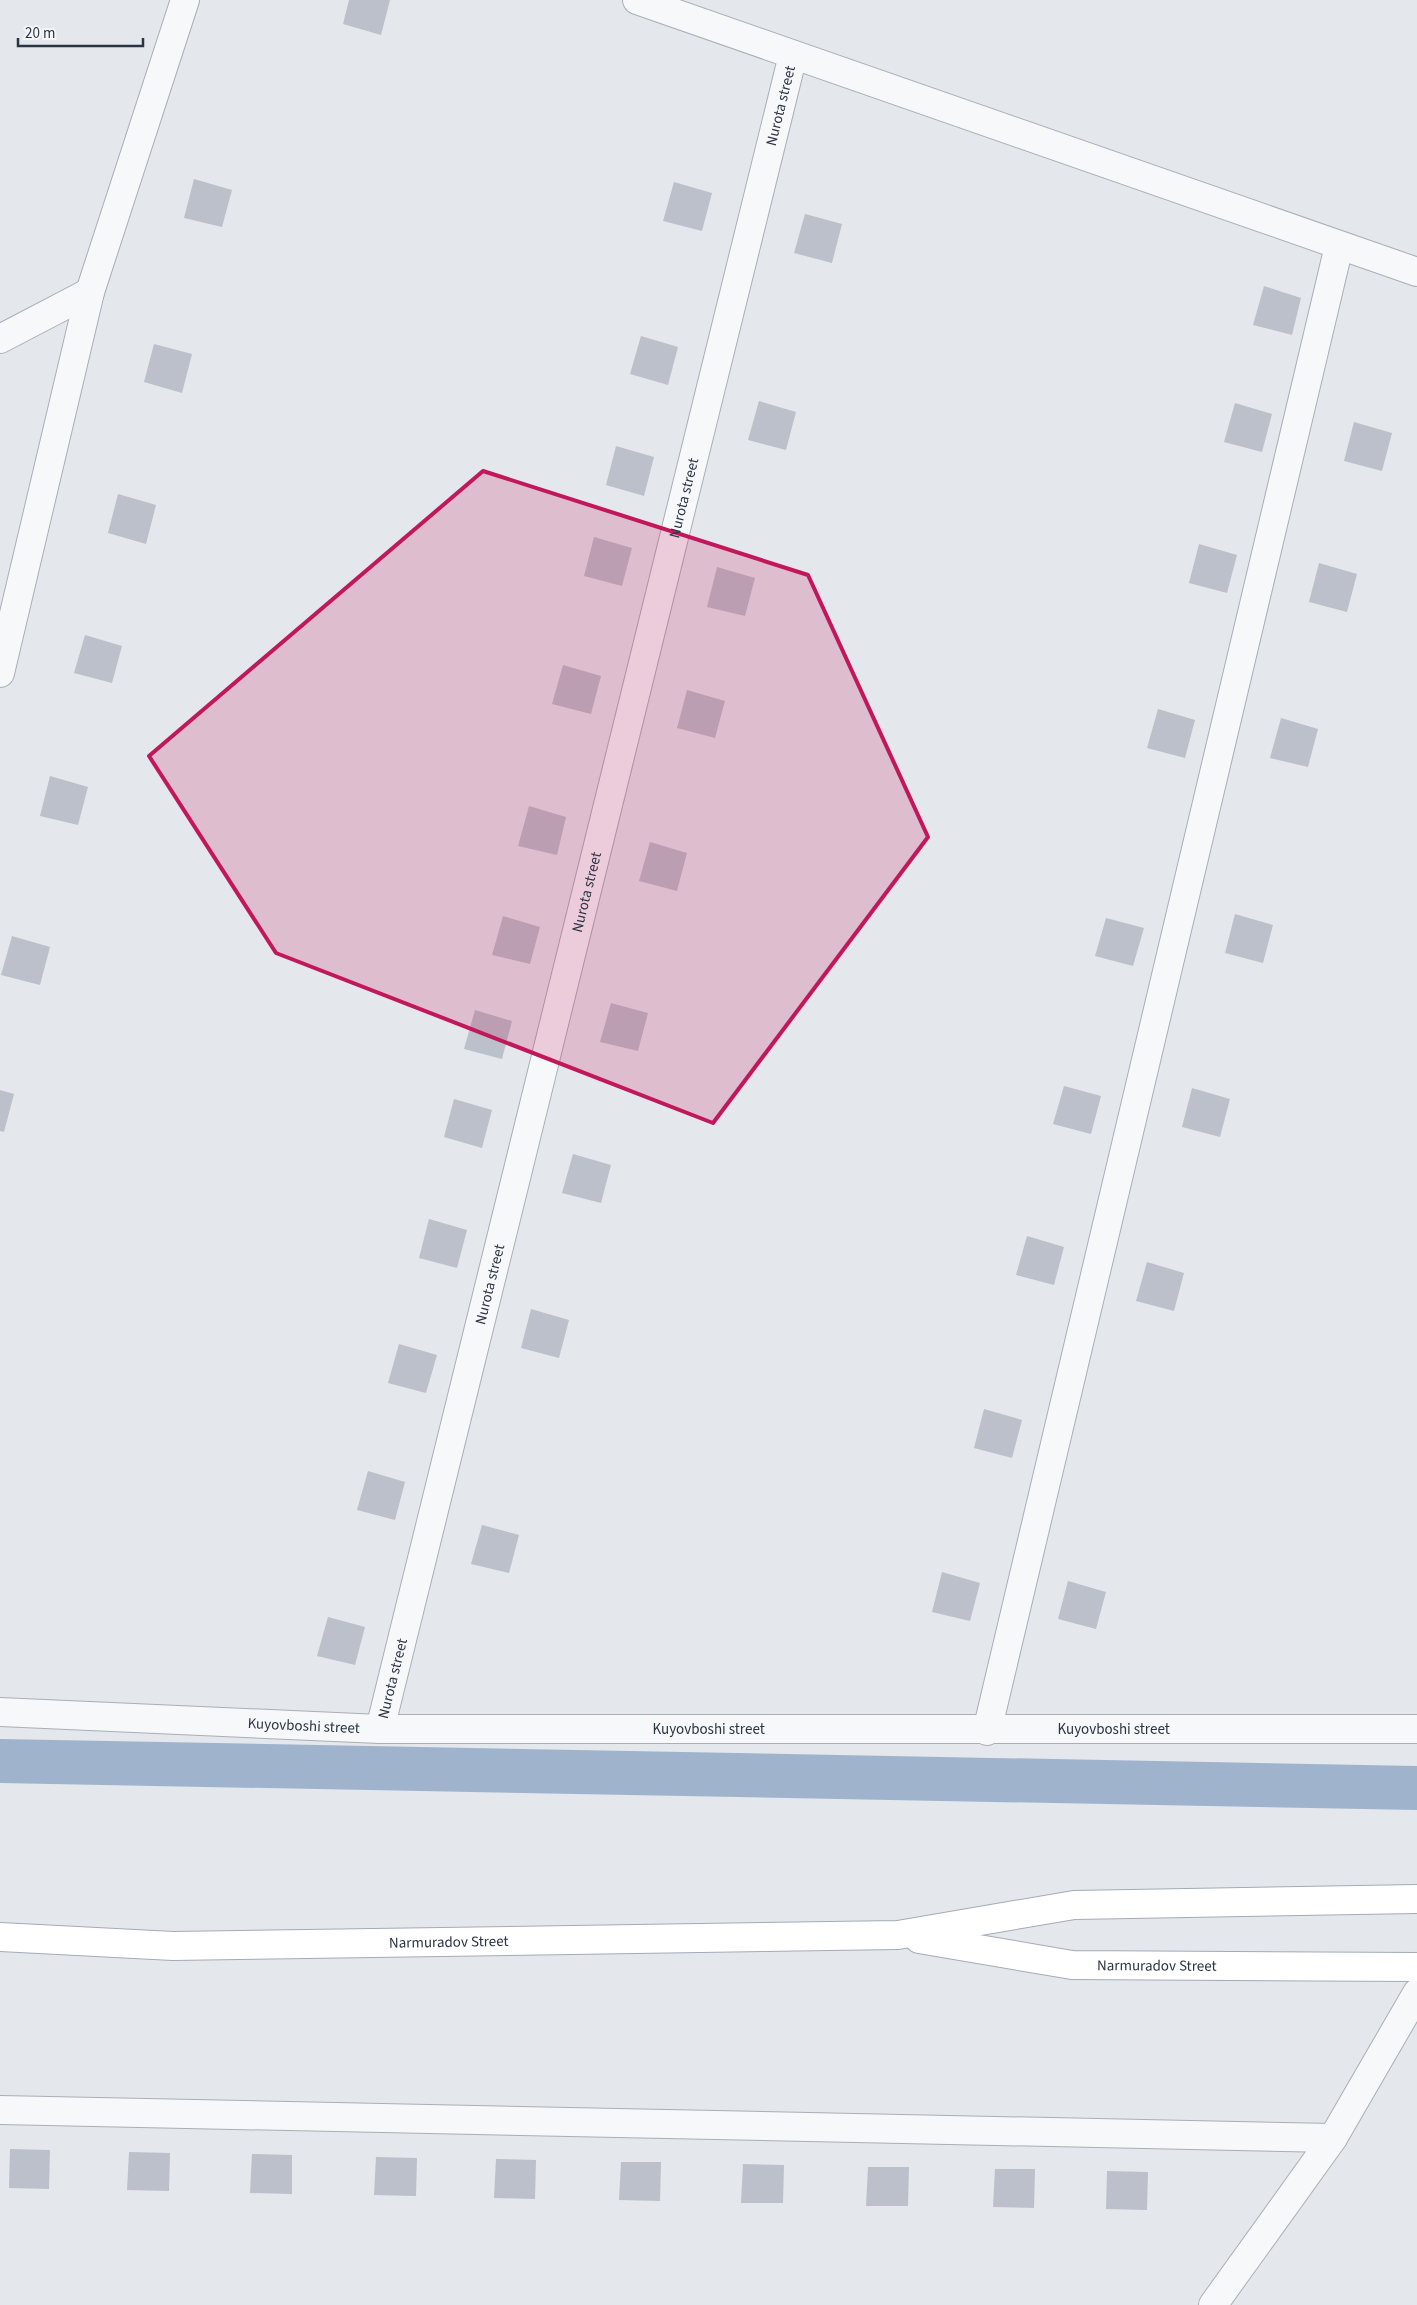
<svg xmlns="http://www.w3.org/2000/svg" width="1417" height="2305" font-family="'Source Sans 3',sans-serif">
	<style>
		.lines { fill: none; stroke-linecap: round; stroke-linejoin: round }
		.canal { stroke: #9fb4cc; stroke-width: 44 }
		.building { fill: #bbc0ca }
		.street-casing { stroke: #a9aeb7; stroke-width: 30 }
		.primary-casing { stroke: #a3abb8; stroke-width: 30 }
		.street { stroke: #f7f8fa; stroke-width: 28 }
		.primary { stroke: #fff; stroke-width: 28 }
		.marked { fill: #c2185b; fill-opacity: 0.2; stroke: #c2185b; stroke-width: 4; stroke-linejoin: round }
		.labels { text-anchor: middle; stroke-width: 4.5; stroke-linejoin: round; paint-order: stroke }
		.street-label { font-size: 15px; fill: #2b3445; stroke: #f4f6f9 }
	</style>
	<rect width="100%" height="100%" fill="#e4e7ec"/>
	<g class="lines">
		<polyline class="canal" points="0,1761 1417,1788"/>
	</g>
	<g class="building">
		<polygon points="349,0 390,0 381,35 343,24"/>
		<polygon points="194,179 232,190 222,227 184,218"/>
		<polygon points="674,182 712,193 702,231 663,221"/>
		<polygon points="805,214 842,224 832,263 794,253"/>
		<polygon points="1264,286 1301,298 1292,335 1253,325"/>
		<polygon points="641,336 678,347 668,385 630,374"/>
		<polygon points="154,344 192,354 182,393 144,382"/>
		<polygon points="759,401 796,412 786,450 748,440"/>
		<polygon points="1235,403 1272,414 1262,452 1224,442"/>
		<polygon points="1354,422 1392,433 1382,471 1344,461"/>
		<polygon points="616,446 654,457 644,496 606,485"/>
		<polygon points="118,494 156,505 146,544 108,533"/>
		<polygon points="594,537 632,548 622,586 584,576"/>
		<polygon points="1199,544 1237,555 1227,593 1189,583"/>
		<polygon points="1319,563 1357,574 1347,612 1309,602"/>
		<polygon points="717,567 755,578 745,616 707,607"/>
		<polygon points="85,635 122,646 112,683 74,673"/>
		<polygon points="563,665 601,676 591,714 552,704"/>
		<polygon points="687,690 725,701 715,738 677,728"/>
		<polygon points="1158,709 1195,720 1185,758 1147,748"/>
		<polygon points="1281,718 1318,729 1308,767 1270,758"/>
		<polygon points="50,776 88,787 78,825 40,816"/>
		<polygon points="529,806 566,817 557,855 518,846"/>
		<polygon points="650,842 687,853 677,891 639,881"/>
		<polygon points="1235,914 1273,925 1263,963 1225,953"/>
		<polygon points="503,916 540,927 530,964 492,955"/>
		<polygon points="1106,918 1144,928 1133,966 1095,956"/>
		<polygon points="12,936 50,947 40,985 1,975"/>
		<polygon points="611,1003 648,1013 638,1051 600,1042"/>
		<polygon points="475,1010 512,1021 502,1059 464,1049"/>
		<polygon points="1064,1086 1101,1096 1091,1134 1053,1124"/>
		<polygon points="1192,1088 1230,1099 1220,1137 1182,1127"/>
		<polygon points="0,1090 14,1094 4,1132 0,1131"/>
		<polygon points="454,1099 492,1110 482,1148 444,1137"/>
		<polygon points="573,1154 611,1165 601,1203 562,1193"/>
		<polygon points="429,1219 467,1230 457,1268 419,1258"/>
		<polygon points="1027,1236 1064,1247 1054,1285 1016,1275"/>
		<polygon points="1147,1262 1184,1273 1174,1311 1136,1301"/>
		<polygon points="531,1309 569,1320 559,1358 521,1348"/>
		<polygon points="399,1344 437,1355 426,1393 388,1383"/>
		<polygon points="984,1409 1022,1420 1012,1458 974,1448"/>
		<polygon points="368,1471 405,1482 395,1520 357,1510"/>
		<polygon points="482,1525 519,1535 509,1573 471,1564"/>
		<polygon points="942,1572 980,1583 970,1621 932,1612"/>
		<polygon points="1068,1581 1106,1592 1096,1629 1058,1619"/>
		<polygon points="328,1617 365,1627 355,1665 317,1656"/>
		<polygon points="10,2149 50,2150 49,2189 9,2188"/>
		<polygon points="129,2152 170,2153 169,2191 127,2190"/>
		<polygon points="252,2154 292,2155 292,2194 250,2193"/>
		<polygon points="376,2157 417,2158 416,2196 374,2195"/>
		<polygon points="496,2159 536,2160 535,2199 494,2198"/>
		<polygon points="621,2162 661,2162 660,2201 619,2200"/>
		<polygon points="743,2164 784,2165 783,2203 741,2203"/>
		<polygon points="868,2167 909,2167 908,2206 866,2206"/>
		<polygon points="995,2169 1035,2169 1034,2208 993,2207"/>
		<polygon points="1107,2171 1148,2172 1147,2210 1106,2209"/>
	</g>
	<g class="lines">
		<g class="street-casing">
			<g id="street">
				<polyline points="637,0 1417,272"/>
				<polyline points="0,339 90,292"/>
				<polyline points="0,673 90,292 185,0"/>
				<path id="s1" d="M0 1712 380 1729H1417"/>
				<path id="s2" d="M380 1729 793 55"/>
				<polyline points="987,1731 1339,246"/>
				<polyline points="0,2110 1333,2138"/>
				<polyline points="1213,2305 1333,2138 1417,1993"/>
			</g>
		</g>
		<g class="primary-casing">
			<g id="primary">
				<path id="s3" d="M0 1937 173 1946 898 1935 1074 1905 1417 1899"/>
				<path id="s4" d="M919 1939 1072 1965 1417 1967"/>
			</g>
		</g>
		<use href="#street" class="street"/>
		<use href="#primary" class="primary"/>
	</g>
	<path class="marked" d="M483 471 808 575 928 837 713 1123 276 953 149 756Z"/>
	<g class="labels">
		<g class="street-label">
			<text dy="5" stroke="none"><textPath href="#s2" startOffset="1672">Nurota street</textPath></text>
			<text dy="5" stroke="none"><textPath href="#s2" startOffset="1268">Nurota street</textPath></text>
			<text dy="5" stroke="none"><textPath href="#s2" startOffset="862">Nurota street</textPath></text>
			<text dy="5" stroke="none"><textPath href="#s2" startOffset="458">Nurota street</textPath></text>
			<text dy="5" stroke="none"><textPath href="#s2" startOffset="52">Nurota street</textPath></text>
			<text dy="5" stroke="none"><textPath href="#s1" startOffset="304">Kuyovboshi street</textPath></text>
			<text dy="5" stroke="none"><textPath href="#s1" startOffset="709">Kuyovboshi street</textPath></text>
			<text dy="5" stroke="none"><textPath href="#s1" startOffset="1114">Kuyovboshi street</textPath></text>
			<text dy="5" stroke="none"><textPath href="#s3" startOffset="449">Narmuradov Street</textPath></text>
			<text dy="5" stroke="none"><textPath href="#s4" startOffset="240">Narmuradov Street</textPath></text>
		</g>
	</g>
	<path d="M18 38v8h125v-8" fill="none" stroke="#2b3445" stroke-width="2.5"/>
	<text x="25" y="38" font-size="15" fill="#2b3445" stroke="#f4f6f9" stroke-width="4" paint-order="stroke">20 m</text>
</svg>
